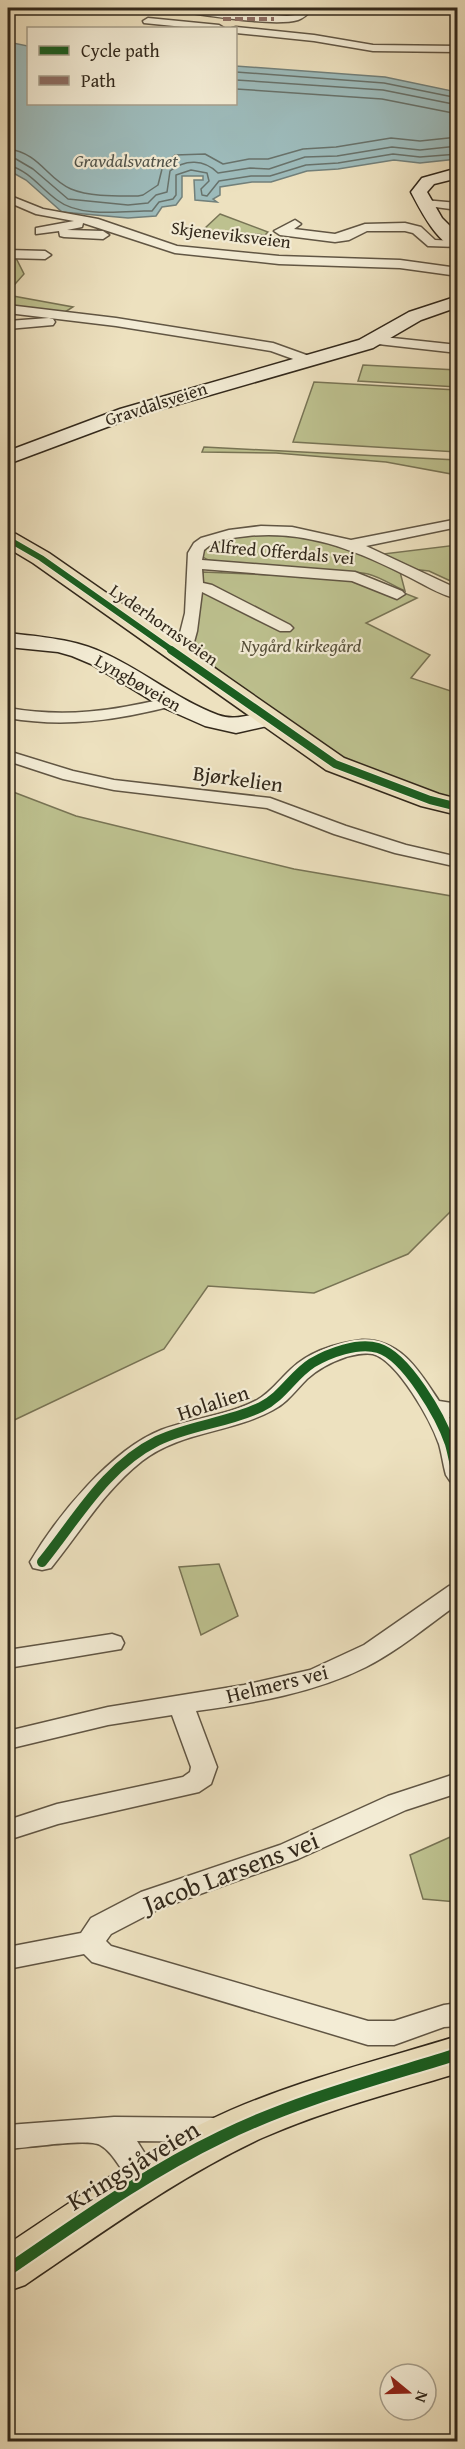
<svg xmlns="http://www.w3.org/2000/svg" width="465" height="2449" font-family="'Gentium Book Plus',serif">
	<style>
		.green { fill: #bdc18f; stroke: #787455; stroke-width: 1.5 }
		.water { fill: #9dbbbb; stroke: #72807b; stroke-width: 1.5 }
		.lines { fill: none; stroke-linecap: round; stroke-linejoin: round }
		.shore { stroke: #68726b; stroke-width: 1.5 }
		.street-casing { stroke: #615644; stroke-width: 3 }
		.secondary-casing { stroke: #32281b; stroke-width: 3 }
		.primary-casing { stroke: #32281b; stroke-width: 3 }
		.street { fill: #f3ecd5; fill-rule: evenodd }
		.secondary { fill: #f3ecd5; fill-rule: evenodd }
		.primary { fill: #ede1bf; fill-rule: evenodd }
		.quiet { stroke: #8d6e63; stroke-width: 4; stroke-dasharray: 8 4; stroke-linecap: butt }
		.cycleway-far3-casing { stroke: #f3ecd5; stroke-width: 8 }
		.cycleway-far2-casing { stroke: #f3ecd5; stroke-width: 10 }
		.cycleway-far1-casing { stroke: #f3ecd5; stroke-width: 14 }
		.cycleway-casing { stroke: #f3ecd5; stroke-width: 16 }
		.cycleway-far3 { stroke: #1b5e20; stroke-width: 6 }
		.cycleway-far2 { stroke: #1b5e20; stroke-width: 8 }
		.cycleway-far1 { stroke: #1b5e20; stroke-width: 10 }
		.cycleway { stroke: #1b5e20; stroke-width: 12 }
		.labels { text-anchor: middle; stroke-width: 4.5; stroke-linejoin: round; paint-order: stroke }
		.far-water-label { font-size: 18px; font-style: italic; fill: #52544b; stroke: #f3ecd5 }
		.far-street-label { font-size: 18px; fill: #32281b; stroke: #f3ecd5 }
		.far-park-label { font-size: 18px; font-style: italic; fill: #554e38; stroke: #f3ecd5 }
		.street-label { font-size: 21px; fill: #32281b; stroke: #f3ecd5 }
		.near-street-label { font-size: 26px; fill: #32281b; stroke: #f3ecd5 }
	</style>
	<rect width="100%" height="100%" fill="#ede1bf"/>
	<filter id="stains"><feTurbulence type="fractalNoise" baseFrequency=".00333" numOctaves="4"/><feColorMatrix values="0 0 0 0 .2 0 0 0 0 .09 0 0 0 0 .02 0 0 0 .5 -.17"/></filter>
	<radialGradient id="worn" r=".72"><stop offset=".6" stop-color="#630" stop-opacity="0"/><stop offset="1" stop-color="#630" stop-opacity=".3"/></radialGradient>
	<g class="green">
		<polygon points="220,214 268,232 265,235 203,230"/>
		<polygon points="8,248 13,252 24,274 8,292"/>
		<polygon points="8,293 13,296 73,307 65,312 8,306"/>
		<polygon points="363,365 457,370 457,387 358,381"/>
		<polygon points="314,382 457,390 457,452 293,442"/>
		<polygon points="204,447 457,460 457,475 386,462 276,453 202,452"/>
		<path d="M250 533 302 535 367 556 457 545V584L429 571 403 568 400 572 405 591C394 586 380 577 368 574 332 566 228 575 203 557V552L213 542Z"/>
		<polygon points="203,572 368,579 417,598 366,623 430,655 411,678 457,693 457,800 435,795 329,758 190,647"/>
		<polygon points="8,790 76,816 294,869 457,897 458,1204 408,1254 314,1293 208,1286 164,1349 8,1423"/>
		<polygon points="219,1564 238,1616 201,1635 179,1567"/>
		<polygon points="457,1834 457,1902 423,1899 410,1855"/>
	</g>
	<polygon class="water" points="8,42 28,46 28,104 236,104 236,66 385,77 457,92 457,159 420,163 394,160 338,169 307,171 271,182 252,182 220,187 220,195 213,199 217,202 195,200 194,180 203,180 203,176 182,176 182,197 176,205 162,207 156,216 128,218 62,212 26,180 8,170"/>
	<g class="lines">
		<g class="shore">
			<polyline points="236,72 384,83 458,98"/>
			<polyline points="236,80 383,90 458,105"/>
			<polyline points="236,89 382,99 458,114"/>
			<path d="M8 149C40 153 46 178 71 189 90 197 117 196 138 196L143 195 158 185 163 165 175 155 205 154 223 164 249 159H268L303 149 336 147 391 138 420 141 458 137"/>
			<path d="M8 158 16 159 33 169 68 199 128 205 148 203 156 195 167 192 170 171C185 159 204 159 218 173L250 168 269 169 305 157 337 156 392 147 420 150 458 146"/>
			<path d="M8 165C30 171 40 188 57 200 79 217 118 212 144 211H152L159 202 173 199 176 195V175L191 170 207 173 209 181 201 189 202 195 207 196 219 181 251 176H270L306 165 338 163 393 154 420 157 458 154"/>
		</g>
		<g class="street-casing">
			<g id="street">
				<path d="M172 8H195L287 16 295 15 301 8 313 9C309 13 304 18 298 20 274 27 205 15 177 11Z"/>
				<polygon points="148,18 219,25 224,28 194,28 144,23 143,21"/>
				<polygon points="236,27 314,35 373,45 458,46 458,52 373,51 314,41 236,33 236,28 232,28"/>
				<polygon points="8,195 43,209 98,219 177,246 279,256 400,260 458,268 458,276 400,268 279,264 175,253 83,223 82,227 67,230 103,231 109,235 103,239 64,237 60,236 59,231 36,234 36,228 74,221 36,214 8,202"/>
				<polygon points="424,200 458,203 458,210 420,205 418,203"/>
				<polygon points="295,220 301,224 294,229 335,234 365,224 405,223 421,227 435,240 458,241 458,247 428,246 413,233 405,231 367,231 349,240 335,242 280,235 274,231"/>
				<polygon points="8,250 45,251 51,255 45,259 8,258"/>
				<polygon points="8,305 116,318 273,343 312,357 314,360 307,364 271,351 116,326 8,313"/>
				<polygon points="49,318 53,319 55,322 53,325 8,329 8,321"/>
				<polygon points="374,336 458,345 458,353 369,343 368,340"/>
				<path d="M458 519V527L366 546 458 589V599C439 595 420 582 403 574 354 549 303 530 248 536 232 538 216 539 204 550L202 560 355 572 402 591 405 594 397 599 352 581 202 569 203 583 212 585 290 625 293 628 290 631H280L202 592 197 631 190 657 182 662 174 657 185 613 188 553 194 543 201 538 229 530 261 526 292 527 351 540Z"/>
				<path d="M170 697 178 702 176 705C119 720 66 728 8 718V708C65 718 115 711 170 697Z"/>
				<polygon points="8,751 73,771 114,780 270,798 346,826 406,845 458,857 458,867 395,853 334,834 267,808 114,790 63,779 8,761"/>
				<path d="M362 1340C401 1339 420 1372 439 1401L458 1404V1419L449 1417 458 1434V1483L450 1481 446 1475C443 1465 442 1454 439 1444 431 1421 398 1361 373 1354 365 1352 354 1355 346 1357 331 1362 318 1369 307 1379 296 1390 287 1403 273 1410 231 1433 181 1431 142 1461 104 1491 81 1531 51 1568L42 1570 33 1568 30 1562C57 1516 111 1450 161 1430 192 1418 227 1416 257 1400 271 1392 280 1379 291 1369 310 1351 337 1343 362 1340Z"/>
				<path d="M458 1584V1604C427 1626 399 1650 366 1667 314 1693 254 1703 196 1711L217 1767 211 1784 199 1792 58 1824 8 1840V1820L57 1804 183 1777 190 1772 191 1767 172 1715 108 1725 8 1749V1731L108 1707 244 1685 310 1670 364 1645 449 1586Z"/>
				<polygon points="112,1634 121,1637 124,1643 121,1649 8,1668 8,1650"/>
				<polygon points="458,1773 458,1793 406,1810 298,1859 161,1908 111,1934 106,1941 111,1946 368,2021 394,2021 444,2005 458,2003 458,2026 444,2027 394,2045 368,2045 102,1965 92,1962 84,1954 8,1969 8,1947 81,1933 91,1918 141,1892 280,1845 388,1796"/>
				<path d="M114 2117 220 2118 230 2121 235 2130 230 2139 220 2142 137 2141 161 2179 157 2188C127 2198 122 2157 100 2145 87 2138 26 2148 8 2149V2125Z"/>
			</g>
		</g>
		<g class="secondary-casing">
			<g id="secondary">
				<path d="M458 168V178L434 184 427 192 442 218 458 234V249C437 244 420 209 411 192L422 178Z"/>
				<polygon points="458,296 458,307 421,320 373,348 134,417 8,464 8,451 120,409 359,340 409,312"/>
				<path d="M8 633C42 637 75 639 106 654 145 672 178 700 218 715 240 723 256 709 276 714L280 719 276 724 236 733 205 726 162 707 91 664 72 656 58 652 8 647Z"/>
			</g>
		</g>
		<g class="primary-casing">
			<g id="primary">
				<polygon points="8,532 16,534 49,553 344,758 439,794 458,799 458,815 421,806 326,770 33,563 8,548"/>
				<path d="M458 2036V2073C392 2093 325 2110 262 2138 178 2177 102 2233 25 2285L8 2291V2244C80 2196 152 2145 231 2110 304 2079 382 2059 458 2036Z"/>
			</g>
		</g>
		<use href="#street" class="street"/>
		<use href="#secondary" class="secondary"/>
		<use href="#primary" class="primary"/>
		<polyline class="quiet" points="223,19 274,19"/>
		<g class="cycleway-far3-casing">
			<polyline id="cycleway-far3" points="8,539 41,558 173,651"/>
		</g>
		<g class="cycleway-far2-casing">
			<polyline id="cycleway-far2" points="171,650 335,764 430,800 458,807"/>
		</g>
		<g class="cycleway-far1-casing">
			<path id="cycleway-far1" d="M42 1562C77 1519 105 1467 157 1441 190 1425 228 1423 261 1407 282 1397 293 1375 312 1363 329 1353 358 1342 378 1348 406 1356 441 1417 450 1444 453 1454 454 1465 458 1475"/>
		</g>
		<g class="cycleway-casing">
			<path id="cycleway" d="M8 2270C77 2223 146 2173 221 2137 296 2100 378 2079 458 2054"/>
		</g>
		<use href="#cycleway-far3" class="cycleway-far3"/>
		<use href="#cycleway-far2" class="cycleway-far2"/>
		<use href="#cycleway-far1" class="cycleway-far1"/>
		<use href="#cycleway" class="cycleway"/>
	</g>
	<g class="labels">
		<g class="far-water-label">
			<text x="126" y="167">Gravdalsvatnet</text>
		</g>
		<g class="far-street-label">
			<text transform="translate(231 235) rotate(7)" y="6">Skjeneviksveien</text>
			<text transform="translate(156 404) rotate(-18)" y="6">Gravdalsveien</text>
			<text transform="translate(282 552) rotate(5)" y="6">Alfred Offerdals vei</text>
			<text transform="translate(164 625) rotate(35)" y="6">Lyderhornsveien</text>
			<text transform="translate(138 683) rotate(30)" y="6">Lyngbøveien</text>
		</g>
		<g class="far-park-label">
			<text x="301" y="652">Nygård kirkegård</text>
		</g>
		<g class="street-label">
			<text transform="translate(238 779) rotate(8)" y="7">Bjørkelien</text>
			<text transform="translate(213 1403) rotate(-18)" y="7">Holalien</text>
			<text transform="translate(277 1684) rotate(-14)" y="7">Helmers vei</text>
		</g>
		<g class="near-street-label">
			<text transform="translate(231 1872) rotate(-21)" y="9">Jacob Larsens vei</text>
			<text transform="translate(133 2165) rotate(-31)" y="9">Kringsjåveien</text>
		</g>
	</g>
	<rect width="465" height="2449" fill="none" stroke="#ede1bf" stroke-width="30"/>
	<rect x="9" y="9" width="447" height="2431" fill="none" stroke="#32281b" stroke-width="3"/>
	<rect x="15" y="15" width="435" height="2419" fill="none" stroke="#32281b" stroke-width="1.5"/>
	<rect x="27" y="27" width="210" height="78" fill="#f3ecd5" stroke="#a69e8b" stroke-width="1.5"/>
	<rect x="39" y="46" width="30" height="9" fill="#1b5e20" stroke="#a69e8b" stroke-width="1.5"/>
	<text x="81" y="57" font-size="18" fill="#32281b">Cycle path</text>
	<rect x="39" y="76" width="30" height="9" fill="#8d6e63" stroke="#a69e8b" stroke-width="1.5"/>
	<text x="81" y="87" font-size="18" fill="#32281b">Path</text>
	<g transform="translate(408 2392) rotate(109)"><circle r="28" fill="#f3ecd5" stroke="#a69e8b" stroke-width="1.5"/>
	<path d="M0-4.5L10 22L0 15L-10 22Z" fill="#8f2418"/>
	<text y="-9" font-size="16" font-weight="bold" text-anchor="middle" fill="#32281b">N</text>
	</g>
	<rect width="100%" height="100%" filter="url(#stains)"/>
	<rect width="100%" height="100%" fill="url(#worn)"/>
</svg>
